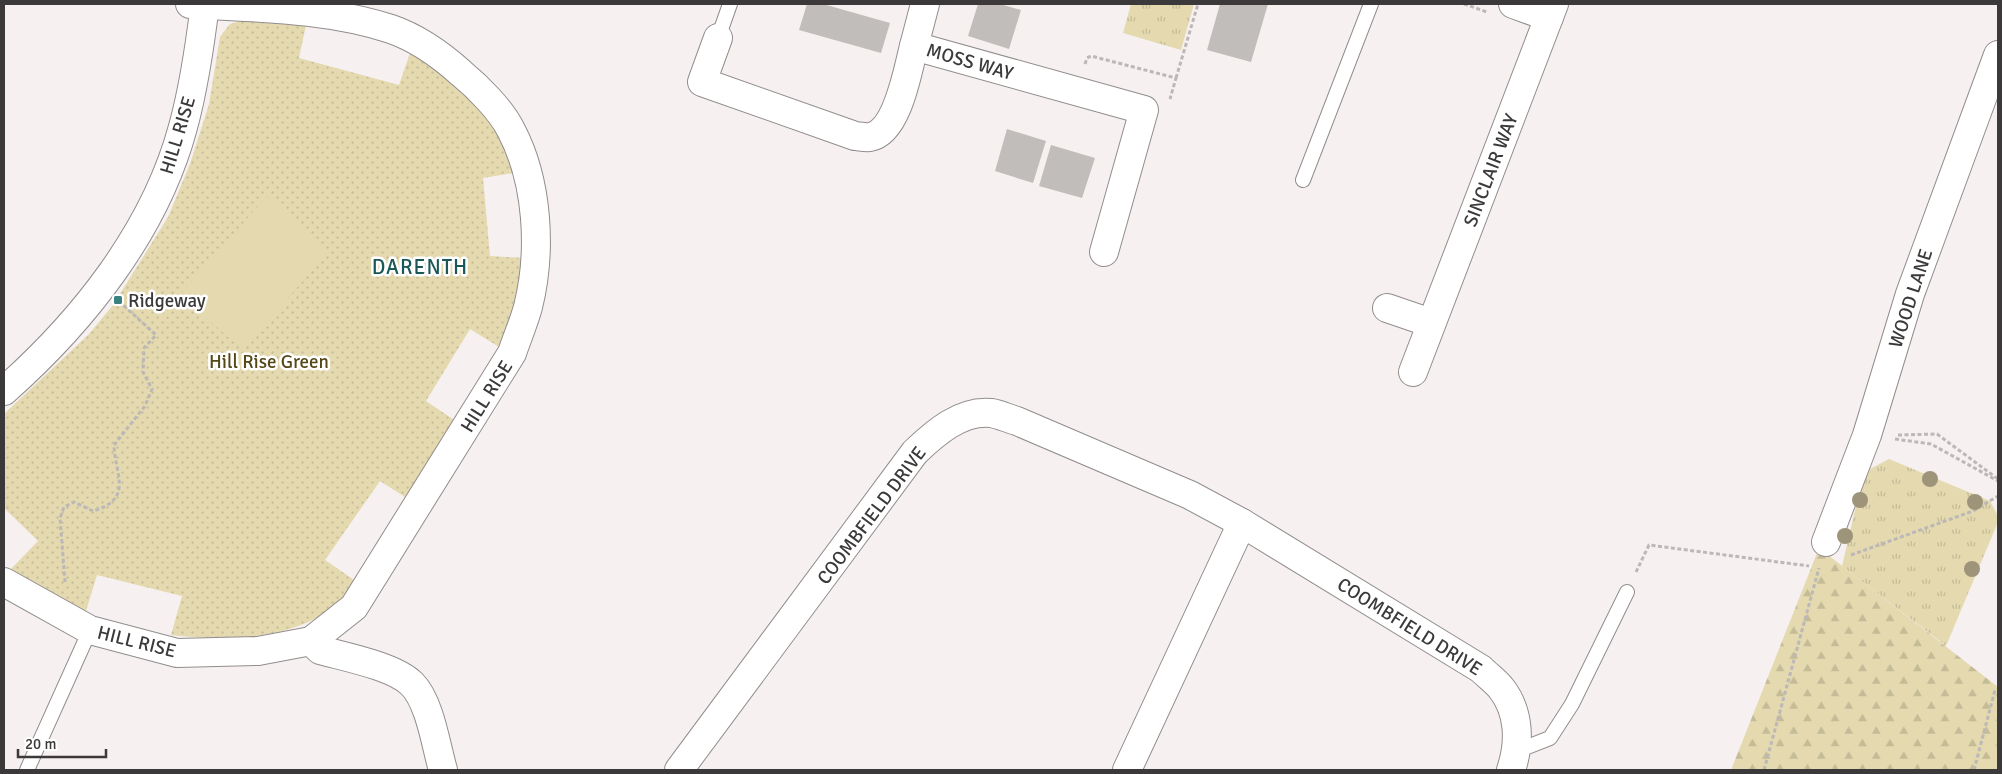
<svg xmlns="http://www.w3.org/2000/svg" width="2002" height="774" font-family="Signika,sans-serif">
	<style>
		.grass { fill: url(#grass-tufts) }
		.forest { fill: url(#forest-firs) }
		.park { fill: url(#park-dots) }
		.garden { fill: #e4d9af }
		.building { fill: #c0bdba }
		.lines { fill: none; stroke-linecap: round; stroke-linejoin: round }
		.lane-casing { stroke: #928d8d; stroke-width: 16 }
		.street-casing { stroke: #928d8d; stroke-width: 30 }
		.path { stroke: #bcb8b7; stroke-width: 3; stroke-dasharray: 4 2.5; stroke-linecap: butt }
		.lane { stroke: #fff; stroke-width: 14 }
		.street { stroke: #fff; stroke-width: 28 }
		.tree { fill: #9d9479 }
		.poi-dot { fill: #3a8281; stroke: #fff; stroke-width: 2 }
		.labels { text-anchor: middle; stroke-width: 5; stroke-linejoin: round; paint-order: stroke }
		.street-label { font-size: 19px; fill: #3b3939; stroke: #fff }
		.poi-label { font-size: 19px; fill: #3b3939; stroke: #fff; text-anchor: start }
		.park-label { font-size: 19px; fill: #554817; stroke: #fff }
		.quarter-label { font-size: 21px; letter-spacing: 1px; fill: #1b5756; stroke: #fff }
	</style>
	<defs>
		<pattern id="grass-tufts" width="24" height="20" patternUnits="userSpaceOnUse" patternTransform="scale(1.25)"><rect width="24" height="20" fill="#e4d9af"/><path d="M3 7l-1-3M5 7V3M7 7l1-3M15 17l-1-3M17 17v-4M19 17l1-3" fill="none" stroke="#c4bb97"/></pattern>
		<pattern id="forest-firs" width="22" height="20" patternUnits="userSpaceOnUse" patternTransform="scale(1.25)"><rect width="22" height="20" fill="#e4d9af"/><path d="M5 1l3.5 6h-7zM16 11l3.5 6h-7z" fill="#c4bb97"/></pattern>
		<pattern id="park-dots" width="8" height="8" patternUnits="userSpaceOnUse" patternTransform="scale(1.25)"><rect width="8" height="8" fill="#e4d9af"/><path d="M2 2h.1M6 6h.1" fill="none" stroke="#c4bb97" stroke-width="1.8" stroke-linecap="round"/></pattern>
	</defs>
	<rect width="100%" height="100%" fill="#f6f1f0"/>
	<g class="grass">
		<polygon points="1131,4 1194,4 1181,50 1123,33"/>
		<polygon points="1889,459 1990,501 1998,516 1998,522 1946,646 1842,566 1860,489 1870,469"/>
	</g>
	<polygon class="forest" points="1819,548 1998,687 1998,770 1731,770"/>
	<path class="park" d="M245 20 306 25 299 58 399 85 411 50 440 65 505 136 520 172 483 178 490 256 525 258 504 350 470 329 426 401 457 422 408 499 380 481 325 560 357 582C351 589 346 596 339 602 297 641 224 641 171 635L182 596 97 575 86 611 40 591 11 569 38 541 4 508V414L89 334 113 305 168 217 190 164 209 104 220 37 230 24Z"/>
	<polygon class="garden" points="267,196 329,251 243,350 180,295"/>
	<g class="building">
		<polygon points="807,4 823,4 890,23 881,53 799,30"/>
		<polygon points="978,4 1000,4 1021,10 1009,49 968,36"/>
		<polygon points="1220,4 1268,4 1251,62 1207,50"/>
		<polygon points="1007,129 1046,141 1033,183 995,171"/>
		<polygon points="1051,145 1095,158 1082,198 1039,186"/>
	</g>
	<g class="lines">
		<g class="lane-casing">
			<g id="lane">
				<polyline points="718,38 730,4"/>
				<polyline points="1303,180 1371,4"/>
				<polyline points="1517,751 1550,738 1572,704 1627,592"/>
				<polyline points="27,770 90,630"/>
			</g>
		</g>
		<g class="street-casing">
			<g id="street">
				<polyline points="1513,4 1549,17"/>
				<path d="M718 38 702 82 855 136C859 136 866 138 870 137 898 132 908 69 914 46L1144 110 1104 252"/>
				<polyline points="914,46 925,4"/>
				<polyline points="1387,308 1431,323"/>
				<polyline points="1413,372 1554,4"/>
				<path d="M4 391C83 321 155 231 183 127 194 87 200 45 205 4"/>
				<polyline points="1826,542 1867,435 1910,294 1998,55"/>
				<path d="M4 582 90 630 177 653 258 651 311 641 354 607 512 353C517 338 524 322 528 307 542 251 538 181 511 130 501 110 478 87 461 73 441 55 417 38 391 29 327 8 257 8 190 4"/>
				<path d="M311 641 320 650C345 657 394 666 412 684 430 702 436 746 443 770"/>
				<path d="M679 770 915 452C935 433 961 410 991 413 999 414 1009 419 1017 421L1190 495 1242 523 1481 669C1487 675 1495 681 1501 688 1520 712 1520 743 1511 770"/>
				<polyline points="1127,770 1242,523"/>
			</g>
		</g>
		<g class="path">
			<polyline points="1464,4 1487,12"/>
			<polyline points="1085,64 1087,58 1091,56 1176,78 1170,99"/>
			<polyline points="1176,78 1198,4"/>
			<polyline points="1898,435 1937,434 1998,479"/>
			<polyline points="1895,439 1931,444 1998,481"/>
			<polyline points="1851,555 1973,511 1998,496"/>
			<polyline points="1636,572 1649,545 1809,566"/>
			<path d="M65 582 60 518 64 507 74 502 93 511C134 499 115 475 114 445L145 406 152 389 143 372 144 348 156 335 123 305"/>
			<polyline points="1764,770 1819,568"/>
			<polyline points="1974,770 1995,690"/>
		</g>
		<use href="#lane" class="lane"/>
		<use href="#street" class="street"/>
	</g>
	<g class="tree">
		<circle cx="1930" cy="479" r="8"/>
		<circle cx="1860" cy="500" r="8"/>
		<circle cx="1975" cy="502" r="8"/>
		<circle cx="1845" cy="536" r="8"/>
		<circle cx="1972" cy="569" r="8"/>
	</g>
	<rect class="poi-dot" x="113" y="295" width="10" height="10" rx="2.5"/>
	<g class="labels">
		<g class="street-label">
			<text transform="translate(970 61) rotate(16)" y="7">MOSS WAY</text>
			<text transform="translate(177 135) rotate(-73)" y="7">HILL RISE</text>
			<text transform="translate(1490 170) rotate(-69)" y="7">SINCLAIR WAY</text>
			<text transform="translate(1910 298) rotate(-72)" y="7">WOOD LANE</text>
			<text transform="translate(486 396) rotate(-58)" y="7">HILL RISE</text>
			<text transform="translate(871 515) rotate(-53)" y="7">COOMBFIELD DRIVE</text>
			<text transform="translate(1410 626) rotate(32)" y="7">COOMBFIELD DRIVE</text>
			<text transform="translate(137 641) rotate(14)" y="7">HILL RISE</text>
		</g>
		<g class="poi-label">
			<text x="128" y="307">Ridgeway</text>
		</g>
		<g class="park-label">
			<text x="269" y="368">Hill Rise Green</text>
		</g>
		<g class="quarter-label">
			<text x="420" y="274">DARENTH</text>
		</g>
	</g>
	<rect width="2002" height="774" fill="none" stroke="#3b3939" stroke-width="10"/>
	<path d="M18 749v8h88v-8" fill="none" stroke="#3b3939" stroke-width="2.5"/>
	<text x="25" y="749" font-size="15" fill="#3b3939" stroke="#ffffff" stroke-width="4" paint-order="stroke">20 m</text>
</svg>
